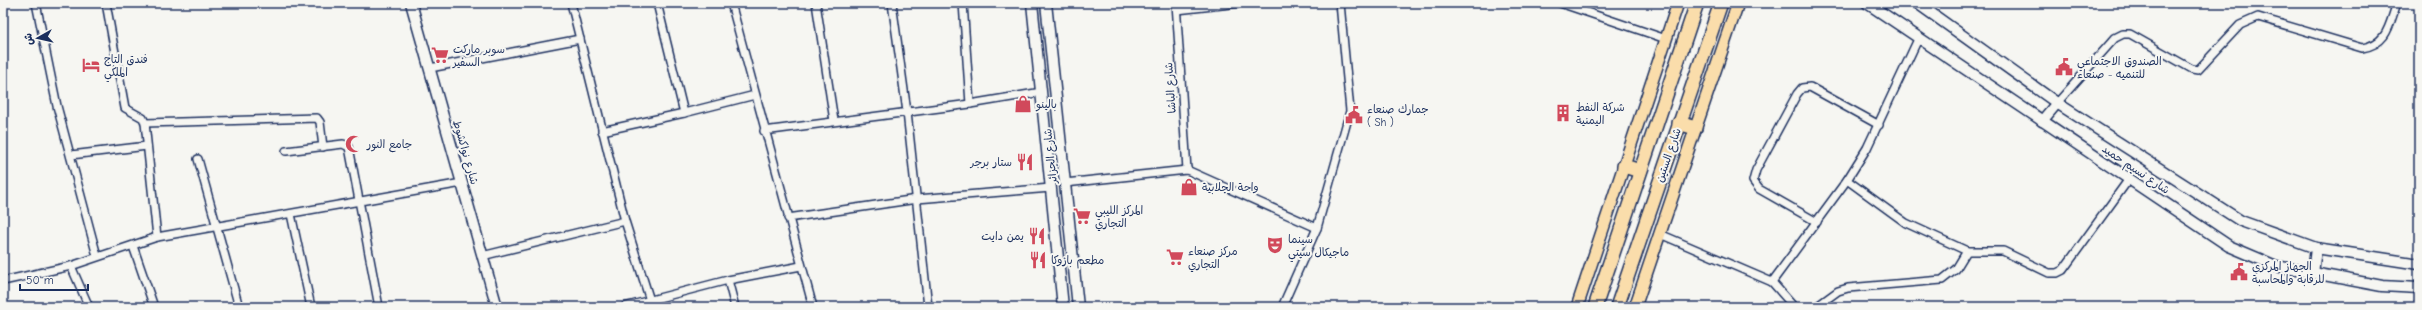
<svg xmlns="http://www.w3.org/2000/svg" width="2422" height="310" font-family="'Comic Neue','Playpen Sans Arabic',sans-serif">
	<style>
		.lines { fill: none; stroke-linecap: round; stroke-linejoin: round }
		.street-casing { stroke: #1b2f5e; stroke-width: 10 }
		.secondary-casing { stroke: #1b2f5e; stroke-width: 13 }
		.primary-casing { stroke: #1b2f5e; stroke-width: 14 }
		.highway-casing { stroke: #1b2f5e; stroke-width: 16 }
		.street { stroke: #f6f6f2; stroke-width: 7 }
		.secondary { stroke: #f6f6f2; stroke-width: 10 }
		.primary { stroke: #faddab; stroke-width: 11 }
		.highway { stroke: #faddab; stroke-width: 13 }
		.labels { text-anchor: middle; stroke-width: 4; stroke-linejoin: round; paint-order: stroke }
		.poi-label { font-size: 11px; fill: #1b2f5e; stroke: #f6f6f2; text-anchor: start }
		.street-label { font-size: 11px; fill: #1b2f5e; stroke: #f6f6f2 }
	</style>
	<rect width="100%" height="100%" fill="#f6f6f2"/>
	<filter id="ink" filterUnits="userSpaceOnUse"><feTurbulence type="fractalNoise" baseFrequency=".025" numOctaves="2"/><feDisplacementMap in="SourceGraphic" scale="8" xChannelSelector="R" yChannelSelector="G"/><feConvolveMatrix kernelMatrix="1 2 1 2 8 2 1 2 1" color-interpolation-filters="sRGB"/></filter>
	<g filter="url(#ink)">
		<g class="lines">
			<g class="street-casing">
				<g id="street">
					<polyline points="36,3 57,106 97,256"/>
					<polyline points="106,3 125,108 143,118 145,123 157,237"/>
					<polyline points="571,3 625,221 652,307"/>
					<polyline points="657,3 684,113"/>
					<polyline points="731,3 813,307"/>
					<polyline points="816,3 834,121"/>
					<polyline points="892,3 907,112 928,307"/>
					<polyline points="963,3 970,104"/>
					<polyline points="1176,3 1187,170"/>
					<polyline points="1560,3 1666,39"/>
					<polyline points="1177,10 1240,3"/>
					<polyline points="430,68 580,39"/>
					<path d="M2057 103 2115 38 2123 34H2130L2192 69 2198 70 2240 25 2258 17 2362 48C2388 44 2389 25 2397 3"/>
					<polyline points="145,123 317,118 320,122 323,147"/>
					<polyline points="602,131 684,113 755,95"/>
					<polyline points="764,131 970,104 1042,92"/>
					<polyline points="286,151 343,144 349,147 379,307"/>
					<polyline points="71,155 147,146"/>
					<polyline points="198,159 239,307"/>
					<polyline points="1847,180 1906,223 1967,251 2003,251 2049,273 2057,273 2063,270 2129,179"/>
					<polyline points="1065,183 1187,170 1317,228"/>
					<polyline points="291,214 311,307"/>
					<polyline points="788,218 917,199 1051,188"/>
					<polyline points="1817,222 1759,189 1753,181 1756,170 1797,94 1802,88 1810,87 1879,125"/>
					<polyline points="1660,234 1772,282 1794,307"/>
					<polyline points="133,246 154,307"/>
					<polyline points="482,256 625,221"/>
					<polyline points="71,266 89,307"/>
					<polyline points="728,280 735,307"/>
					<polyline points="3,281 71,266 157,237 462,183"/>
					<polyline points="1772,282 1847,180 1867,148 1919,37"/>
					<polyline points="624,307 728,280 801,266"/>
					<polyline points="1282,307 1317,228 1350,111 1340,3"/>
					<polyline points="1816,307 1838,291 1848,288 1942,280 1956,269 1967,251"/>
				</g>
			</g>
			<g class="secondary-casing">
				<g id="secondary">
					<polyline points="411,3 497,307"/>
					<polyline points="1032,3 1063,307"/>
					<polyline points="1046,3 1078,307"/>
					<polyline points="1867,3 2229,246 2276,266 2382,286 2419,288"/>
					<polyline points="1917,3 2057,103 2241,221 2316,248 2419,264"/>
					<polyline points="2042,121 2057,103"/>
					<polyline points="2313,274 2316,248"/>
				</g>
			</g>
			<g class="primary-casing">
				<g id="primary">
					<polyline points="1577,307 1678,3"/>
					<polyline points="1635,307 1738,3"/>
				</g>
			</g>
			<g class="highway-casing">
				<g id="highway">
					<polyline points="1679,123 1695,128"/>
					<polyline points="1624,166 1640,171"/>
					<polyline points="1595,307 1697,3"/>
					<polyline points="1617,307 1721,3"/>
				</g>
			</g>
			<use href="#street" class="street"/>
			<use href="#secondary" class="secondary"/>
			<use href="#primary" class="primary"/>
			<use href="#highway" class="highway"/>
		</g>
	</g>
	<defs>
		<g id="supermarket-bare" transform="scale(1.38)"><path d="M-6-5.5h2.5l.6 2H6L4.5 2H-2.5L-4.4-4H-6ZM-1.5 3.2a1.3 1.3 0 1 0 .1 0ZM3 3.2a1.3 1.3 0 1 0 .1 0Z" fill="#d1495b" stroke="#f6f6f2" stroke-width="2.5" paint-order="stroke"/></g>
		<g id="hotel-bare" transform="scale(1.38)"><path d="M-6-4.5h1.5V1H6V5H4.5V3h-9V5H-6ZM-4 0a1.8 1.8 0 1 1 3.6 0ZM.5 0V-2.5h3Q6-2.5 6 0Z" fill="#d1495b" stroke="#f6f6f2" stroke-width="2.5" paint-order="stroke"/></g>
		<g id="civic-bare" transform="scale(1.38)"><path d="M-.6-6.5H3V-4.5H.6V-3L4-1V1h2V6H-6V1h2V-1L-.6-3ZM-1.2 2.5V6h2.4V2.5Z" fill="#d1495b" stroke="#f6f6f2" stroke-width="2.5" paint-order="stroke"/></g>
		<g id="shop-bare" transform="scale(1.38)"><path d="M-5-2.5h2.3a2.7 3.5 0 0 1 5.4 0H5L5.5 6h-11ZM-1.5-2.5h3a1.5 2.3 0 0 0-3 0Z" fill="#d1495b" stroke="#f6f6f2" stroke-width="2.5" paint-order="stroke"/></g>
		<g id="building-bare" transform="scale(1.38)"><path d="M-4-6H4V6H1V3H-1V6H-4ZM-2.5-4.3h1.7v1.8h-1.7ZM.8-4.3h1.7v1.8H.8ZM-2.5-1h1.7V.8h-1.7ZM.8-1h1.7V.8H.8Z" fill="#d1495b" stroke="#f6f6f2" stroke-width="2.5" paint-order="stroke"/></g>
		<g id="mosque-bare" transform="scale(1.38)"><path d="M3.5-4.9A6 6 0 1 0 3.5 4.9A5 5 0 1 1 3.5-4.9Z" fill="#d1495b" stroke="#f6f6f2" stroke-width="2.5" paint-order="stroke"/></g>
		<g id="restaurant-bare" transform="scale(1.38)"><path d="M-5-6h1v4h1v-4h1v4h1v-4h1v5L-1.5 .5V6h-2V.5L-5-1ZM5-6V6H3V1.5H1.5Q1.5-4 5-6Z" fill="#d1495b" stroke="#f6f6f2" stroke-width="2.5" paint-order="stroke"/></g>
		<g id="theatre-bare" transform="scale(1.38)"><path d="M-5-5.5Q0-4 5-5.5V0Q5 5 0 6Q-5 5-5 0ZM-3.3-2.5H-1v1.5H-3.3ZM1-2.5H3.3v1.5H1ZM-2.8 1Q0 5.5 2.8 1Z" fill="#d1495b" stroke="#f6f6f2" stroke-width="2.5" paint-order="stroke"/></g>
	</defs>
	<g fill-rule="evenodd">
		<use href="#supermarket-bare" x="440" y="55"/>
		<use href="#hotel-bare" x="91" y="65"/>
		<use href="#civic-bare" x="2064" y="67"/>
		<use href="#shop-bare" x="1023" y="104"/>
		<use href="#building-bare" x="1563" y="113"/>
		<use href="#civic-bare" x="1354" y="115"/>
		<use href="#mosque-bare" x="354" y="144"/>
		<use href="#restaurant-bare" x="1025" y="162"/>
		<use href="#shop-bare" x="1189" y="187"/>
		<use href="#supermarket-bare" x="1082" y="216"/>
		<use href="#restaurant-bare" x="1037" y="236"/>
		<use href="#theatre-bare" x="1275" y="245"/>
		<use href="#supermarket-bare" x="1175" y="257"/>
		<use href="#restaurant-bare" x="1038" y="260"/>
		<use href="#civic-bare" x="2239" y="272"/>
	</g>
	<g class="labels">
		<g class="poi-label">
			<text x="453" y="53">سوبر ماركت<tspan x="453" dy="13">السفير</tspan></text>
			<text x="104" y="63">فندق التاج<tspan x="104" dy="13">الملكي</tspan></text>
			<text x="2077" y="65">الصندوق الاجتماعي<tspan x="2077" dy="13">للتنميه - صنعاء</tspan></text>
			<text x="1036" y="108">بالينو</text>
			<text x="1576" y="111">شركة النفط<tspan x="1576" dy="13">اليمنية</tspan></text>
			<text x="1367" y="113">جمارك صنعاء<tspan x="1367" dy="13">( Sh )</tspan></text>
			<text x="367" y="148">جامع النور</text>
			<text x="1012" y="166" text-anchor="end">ستار برجر</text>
			<text x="1202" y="191">واحة الجلابية</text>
			<text x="1095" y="214">المركز الليبي<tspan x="1095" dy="13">التجاري</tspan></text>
			<text x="1024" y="240" text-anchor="end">يمن دايت</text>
			<text x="1288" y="243">سينما<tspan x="1288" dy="13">ماجيكال سيتي</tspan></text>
			<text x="1188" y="255">مركز صنعاء<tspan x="1188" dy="13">التجاري</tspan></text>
			<text x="1051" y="264">مطعم بازوكا</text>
			<text x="2252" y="270">الجهاز المركزي<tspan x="2252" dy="13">للرقابة والمحاسبة</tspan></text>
		</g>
		<g class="street-label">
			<text transform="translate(1170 88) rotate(-94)" y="4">شارع الباشا</text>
			<text transform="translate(466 152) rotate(74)" y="4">شارع نواكشوط</text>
			<text transform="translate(1668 155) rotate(-71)" y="4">شارع الستين</text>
			<text transform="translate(1050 156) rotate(-96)" y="4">شارع الجزائر</text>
			<text transform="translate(2136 169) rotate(34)" y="4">شارع نسيم حميد</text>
		</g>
	</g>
	<rect width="2422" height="310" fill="none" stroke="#f6f6f2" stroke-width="16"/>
	<rect x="8" y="8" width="2406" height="294" fill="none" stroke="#1b2f5e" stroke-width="1.5" filter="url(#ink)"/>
	<g transform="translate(38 38) rotate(262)" stroke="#f6f6f2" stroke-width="3" paint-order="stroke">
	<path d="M0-3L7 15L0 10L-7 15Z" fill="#1b2f5e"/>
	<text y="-6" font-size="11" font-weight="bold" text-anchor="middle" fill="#1b2f5e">ش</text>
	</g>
	<path d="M20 284v6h68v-6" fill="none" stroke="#1b2f5e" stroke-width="2"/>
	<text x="26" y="284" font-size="12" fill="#1b2f5e" stroke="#f6f6f2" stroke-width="3" paint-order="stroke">50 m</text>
</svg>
